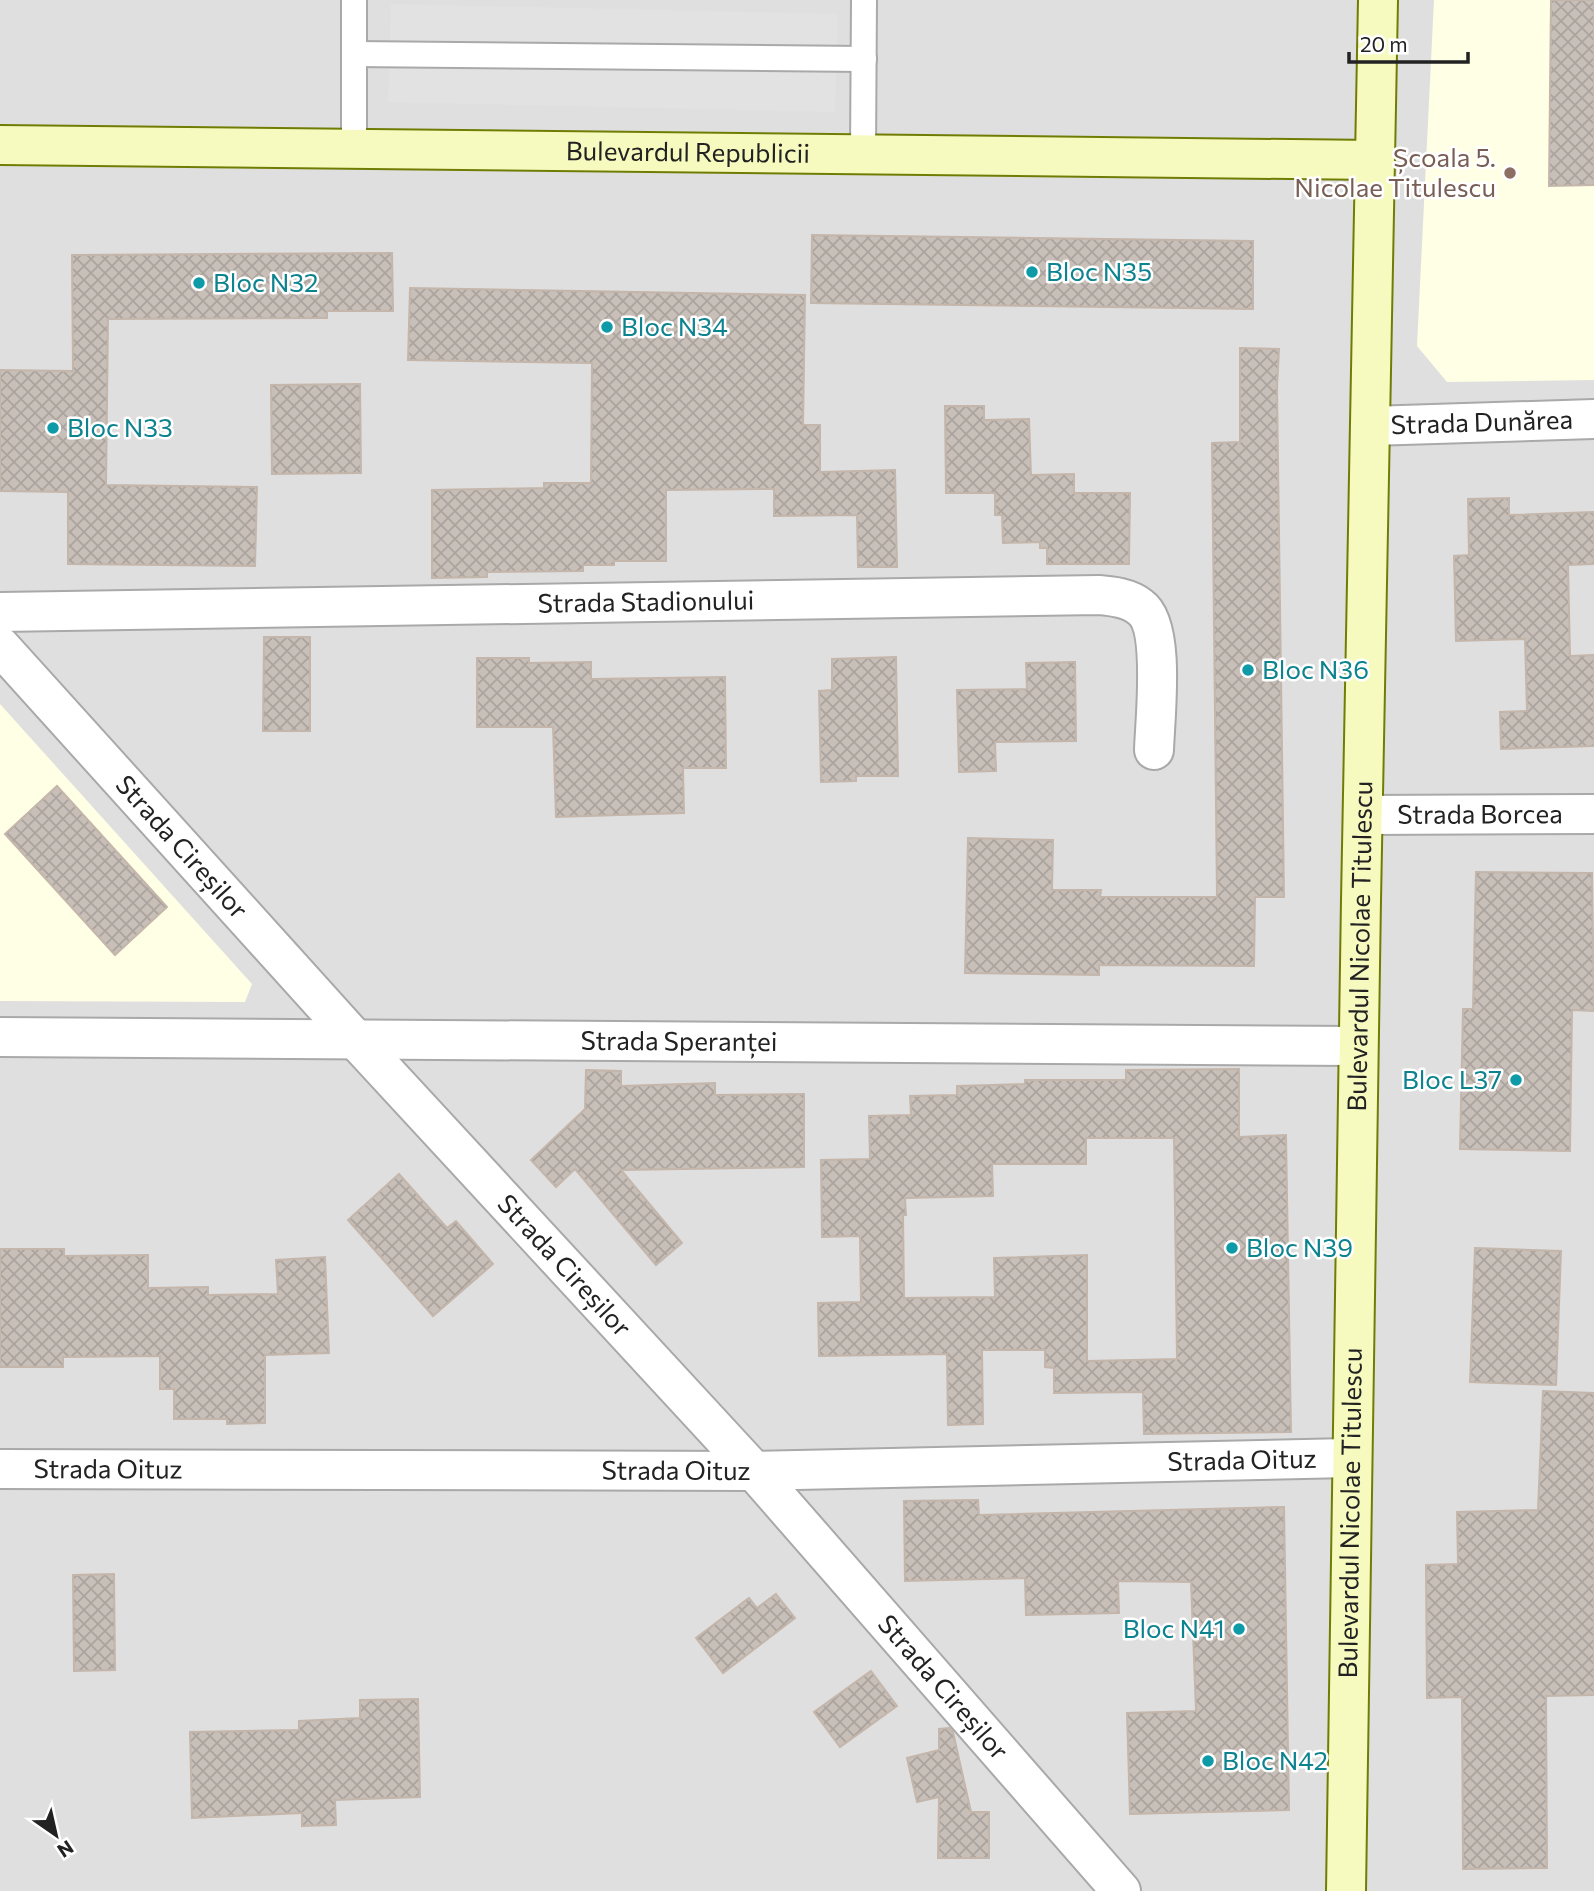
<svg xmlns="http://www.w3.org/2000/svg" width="1594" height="1891" font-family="Commissioner,sans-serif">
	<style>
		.residential { fill: #e0dfdf }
		.education { fill: #ffffe5 }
		.parking { fill: #e2e2e2 }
		.building { fill: url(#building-cross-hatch); stroke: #c4b6ab; stroke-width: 2; fill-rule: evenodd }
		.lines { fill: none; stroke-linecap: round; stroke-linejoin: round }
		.lane-casing { stroke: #a9a9a9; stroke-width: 28 }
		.street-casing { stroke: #a9a9a9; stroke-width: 42 }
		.secondary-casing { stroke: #707d05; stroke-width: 42 }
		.lane { stroke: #fff; stroke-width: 24 }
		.street { stroke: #fff; stroke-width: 38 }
		.secondary { stroke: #f7fabf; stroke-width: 38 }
		.education-dot { fill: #8d6e63; stroke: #fff; stroke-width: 2.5 }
		.culture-dot { fill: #0f9aa8; stroke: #fff; stroke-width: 2.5 }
		.labels { text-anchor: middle; stroke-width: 5; stroke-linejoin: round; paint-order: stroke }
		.street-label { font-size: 26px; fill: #222; stroke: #fff }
		.education-label { font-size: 26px; fill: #785e54; stroke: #fff; text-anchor: end }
		.culture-label { font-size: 26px; fill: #0d838f; stroke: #fff; text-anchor: start }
	</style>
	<defs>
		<pattern id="building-cross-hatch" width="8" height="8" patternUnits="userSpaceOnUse" patternTransform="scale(1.75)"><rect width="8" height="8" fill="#c7bfb8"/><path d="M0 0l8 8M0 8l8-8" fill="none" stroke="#aba49e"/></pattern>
	</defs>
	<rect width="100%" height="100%" fill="#f2efe9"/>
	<rect class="residential" x="0" y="0" width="1594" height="1891"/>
	<g class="education">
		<polygon points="1434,0 1594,0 1594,380 1447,382 1417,346"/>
		<polygon points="0,704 252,984 245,1002 0,1001"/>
	</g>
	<polygon class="parking" points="391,4 838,14 835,112 388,102"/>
	<g class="building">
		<polygon points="1551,0 1594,0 1594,185 1549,186"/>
		<polygon points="812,235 1253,241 1253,309 811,303"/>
		<polygon points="392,253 393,311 327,311 327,318 108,319 106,485 257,487 255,566 68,564 68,492 0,491 0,370 73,371 72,255"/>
		<polygon points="410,288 805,295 803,425 820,425 820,472 895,470 897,567 858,567 857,515 774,516 774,489 666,490 666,561 614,561 614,565 583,565 583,571 487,572 487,577 432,578 432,490 544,488 544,483 591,483 592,363 408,360"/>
		<polygon points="1240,348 1279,349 1277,388 1284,897 1255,897 1254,966 1099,965 1099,975 965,973 968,838 1053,840 1052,890 1101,890 1100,897 1217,897 1212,443 1240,442"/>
		<polygon points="360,384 361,473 272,474 271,385"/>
		<polygon points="945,406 984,406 984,420 1029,419 1031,475 1074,474 1074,493 1130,493 1129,564 1047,564 1047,548 1040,548 1040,542 1003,543 1002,515 995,515 995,493 946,493"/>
		<polygon points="1509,498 1509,515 1594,512 1594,564 1568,565 1570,656 1594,655 1594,746 1501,749 1500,712 1527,711 1525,639 1456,641 1454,556 1469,555 1468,499"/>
		<polygon points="264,637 310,637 310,731 263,731"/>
		<polygon points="896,657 898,776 856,776 856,781 821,782 819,691 832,690 832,659"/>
		<polygon points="477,658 529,658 529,663 591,662 591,679 725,677 726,768 683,768 684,813 556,817 553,727 477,727"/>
		<polygon points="1075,662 1076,741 995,742 996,771 959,772 957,690 1027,689 1026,663"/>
		<polygon points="57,786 167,907 115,955 5,834"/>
		<polygon points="1476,872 1592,873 1594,1011 1572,1010 1570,1151 1460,1149 1463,1009 1473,1009"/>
		<path d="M1239 1069V1137L1286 1135 1291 1432 1144 1434 1143 1392 1054 1393V1368L1045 1367V1350H982L983 1424 948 1425 947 1354 819 1356 818 1303 861 1302 860 1236 822 1237 821 1160 870 1159 869 1116 911 1115 910 1096 957 1095V1086L1025 1084V1080H1126V1070ZM1086 1138H1174L1177 1359 1087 1361V1255L994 1258 995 1297 904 1298 903 1215H906L905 1198 993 1196 992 1164H1086Z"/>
		<polygon points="586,1070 621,1071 621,1086 715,1083 715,1095 804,1094 804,1167 621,1170 682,1243 656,1265 575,1169 556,1187 531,1160 585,1109"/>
		<polygon points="399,1174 447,1228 456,1221 493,1264 433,1316 348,1220"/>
		<polygon points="1475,1248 1561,1251 1556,1385 1470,1382"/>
		<polygon points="0,1249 64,1249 64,1256 148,1255 148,1288 208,1287 208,1295 278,1294 276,1260 325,1257 329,1353 265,1355 265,1423 227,1424 227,1419 174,1419 174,1389 160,1389 160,1356 63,1357 63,1367 0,1367"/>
		<polygon points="1543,1391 1594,1393 1594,1695 1546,1696 1547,1868 1463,1869 1462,1697 1427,1698 1426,1565 1458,1564 1457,1512 1538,1510"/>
		<polygon points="978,1500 979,1515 1284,1507 1289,1810 1130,1814 1127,1713 1196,1711 1191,1582 1118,1581 1119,1613 1026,1615 1025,1578 905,1581 904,1501"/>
		<polygon points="114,1574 115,1670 74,1671 73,1575"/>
		<polygon points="776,1594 795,1618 723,1673 696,1638 749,1598 757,1608"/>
		<polygon points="871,1671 897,1706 840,1747 814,1712"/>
		<polygon points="418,1699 420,1797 335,1800 336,1825 302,1826 302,1813 192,1818 190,1732 299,1730 299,1721 360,1718 360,1700"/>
		<polygon points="949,1728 953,1732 971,1812 989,1812 989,1858 938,1858 939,1797 917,1802 907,1758 939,1750 939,1729"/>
	</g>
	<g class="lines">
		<g class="lane-casing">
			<g id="lane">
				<polyline points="354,0 354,149"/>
				<polyline points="354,54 864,59"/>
				<polyline points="863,153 864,0"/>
			</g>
		</g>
		<g class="street-casing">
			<g id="street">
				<path id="s1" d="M1370 426 1594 419"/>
				<path id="s2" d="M0 612 1099 595C1112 596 1129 598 1140 607 1166 625 1155 718 1154 750"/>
				<path id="s3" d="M0 646 355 1039 754 1471 1121 1891"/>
				<path id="s4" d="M1364 815 1594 814"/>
				<path id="s5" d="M0 1037 1357 1046"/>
				<path id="s6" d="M0 1469 754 1471 1349 1458"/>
			</g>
		</g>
		<g class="secondary-casing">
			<g id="secondary">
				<path id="s7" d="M0 145 1375 160"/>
				<path id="s8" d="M1346 1891C1351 1261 1368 630 1378 0"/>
			</g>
		</g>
		<use href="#lane" class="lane"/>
		<use href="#street" class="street"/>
		<use href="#secondary" class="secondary"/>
	</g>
	<circle class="education-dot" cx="1510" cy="173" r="7"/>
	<g class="culture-dot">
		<circle cx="1032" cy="272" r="7"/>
		<circle cx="199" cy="283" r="7"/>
		<circle cx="607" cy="327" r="7"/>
		<circle cx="53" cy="428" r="7"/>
		<circle cx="1248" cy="670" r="7"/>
		<circle cx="1516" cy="1080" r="7"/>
		<circle cx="1232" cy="1248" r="7"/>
		<circle cx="1239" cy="1629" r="7"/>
		<circle cx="1208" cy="1761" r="7"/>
	</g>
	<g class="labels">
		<g class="street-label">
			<text dy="9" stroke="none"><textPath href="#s7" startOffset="688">Bulevardul Republicii</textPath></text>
			<text dy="9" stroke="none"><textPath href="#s1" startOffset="112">Strada Dunărea</textPath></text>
			<text dy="9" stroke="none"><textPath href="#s2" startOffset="646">Strada Stadionului</textPath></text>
			<text dy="9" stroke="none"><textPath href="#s4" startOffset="116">Strada Borcea</textPath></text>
			<text dy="9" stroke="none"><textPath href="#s3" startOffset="271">Strada Cireșilor</textPath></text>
			<text dy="9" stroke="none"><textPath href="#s8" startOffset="945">Bulevardul Nicolae Titulescu</textPath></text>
			<text dy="9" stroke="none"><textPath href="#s5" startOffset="679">Strada Speranței</textPath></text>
			<text dy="9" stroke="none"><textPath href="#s3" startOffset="838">Strada Cireșilor</textPath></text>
			<text dy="9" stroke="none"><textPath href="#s6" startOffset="1242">Strada Oituz</textPath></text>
			<text dy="9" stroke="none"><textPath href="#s6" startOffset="108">Strada Oituz</textPath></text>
			<text dy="9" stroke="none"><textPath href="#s6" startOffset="676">Strada Oituz</textPath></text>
			<text dy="9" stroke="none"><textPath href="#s8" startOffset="378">Bulevardul Nicolae Titulescu</textPath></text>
			<text dy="9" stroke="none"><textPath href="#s3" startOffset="1405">Strada Cireșilor</textPath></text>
		</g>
		<g class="education-label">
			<text x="1496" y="167">Școala 5.<tspan x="1496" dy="30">Nicolae Titulescu</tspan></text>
		</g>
		<g class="culture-label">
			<text x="1046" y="281">Bloc N35</text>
			<text x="213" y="292">Bloc N32</text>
			<text x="621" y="336">Bloc N34</text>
			<text x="67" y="437">Bloc N33</text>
			<text x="1262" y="679">Bloc N36</text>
			<text x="1502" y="1089" text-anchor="end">Bloc L37</text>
			<text x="1246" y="1257">Bloc N39</text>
			<text x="1225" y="1638" text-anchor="end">Bloc N41</text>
			<text x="1222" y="1770">Bloc N42</text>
		</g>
	</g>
	<g transform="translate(56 1835) rotate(146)" stroke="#ffffff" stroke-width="5" paint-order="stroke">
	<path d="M0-5L12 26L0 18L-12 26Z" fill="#222222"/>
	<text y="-10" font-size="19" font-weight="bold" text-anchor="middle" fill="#222222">N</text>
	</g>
	<path d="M1349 52v10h119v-10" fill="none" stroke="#222222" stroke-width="3.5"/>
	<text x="1360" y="52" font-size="21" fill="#222222" stroke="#ffffff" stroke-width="5" paint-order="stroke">20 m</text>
</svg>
